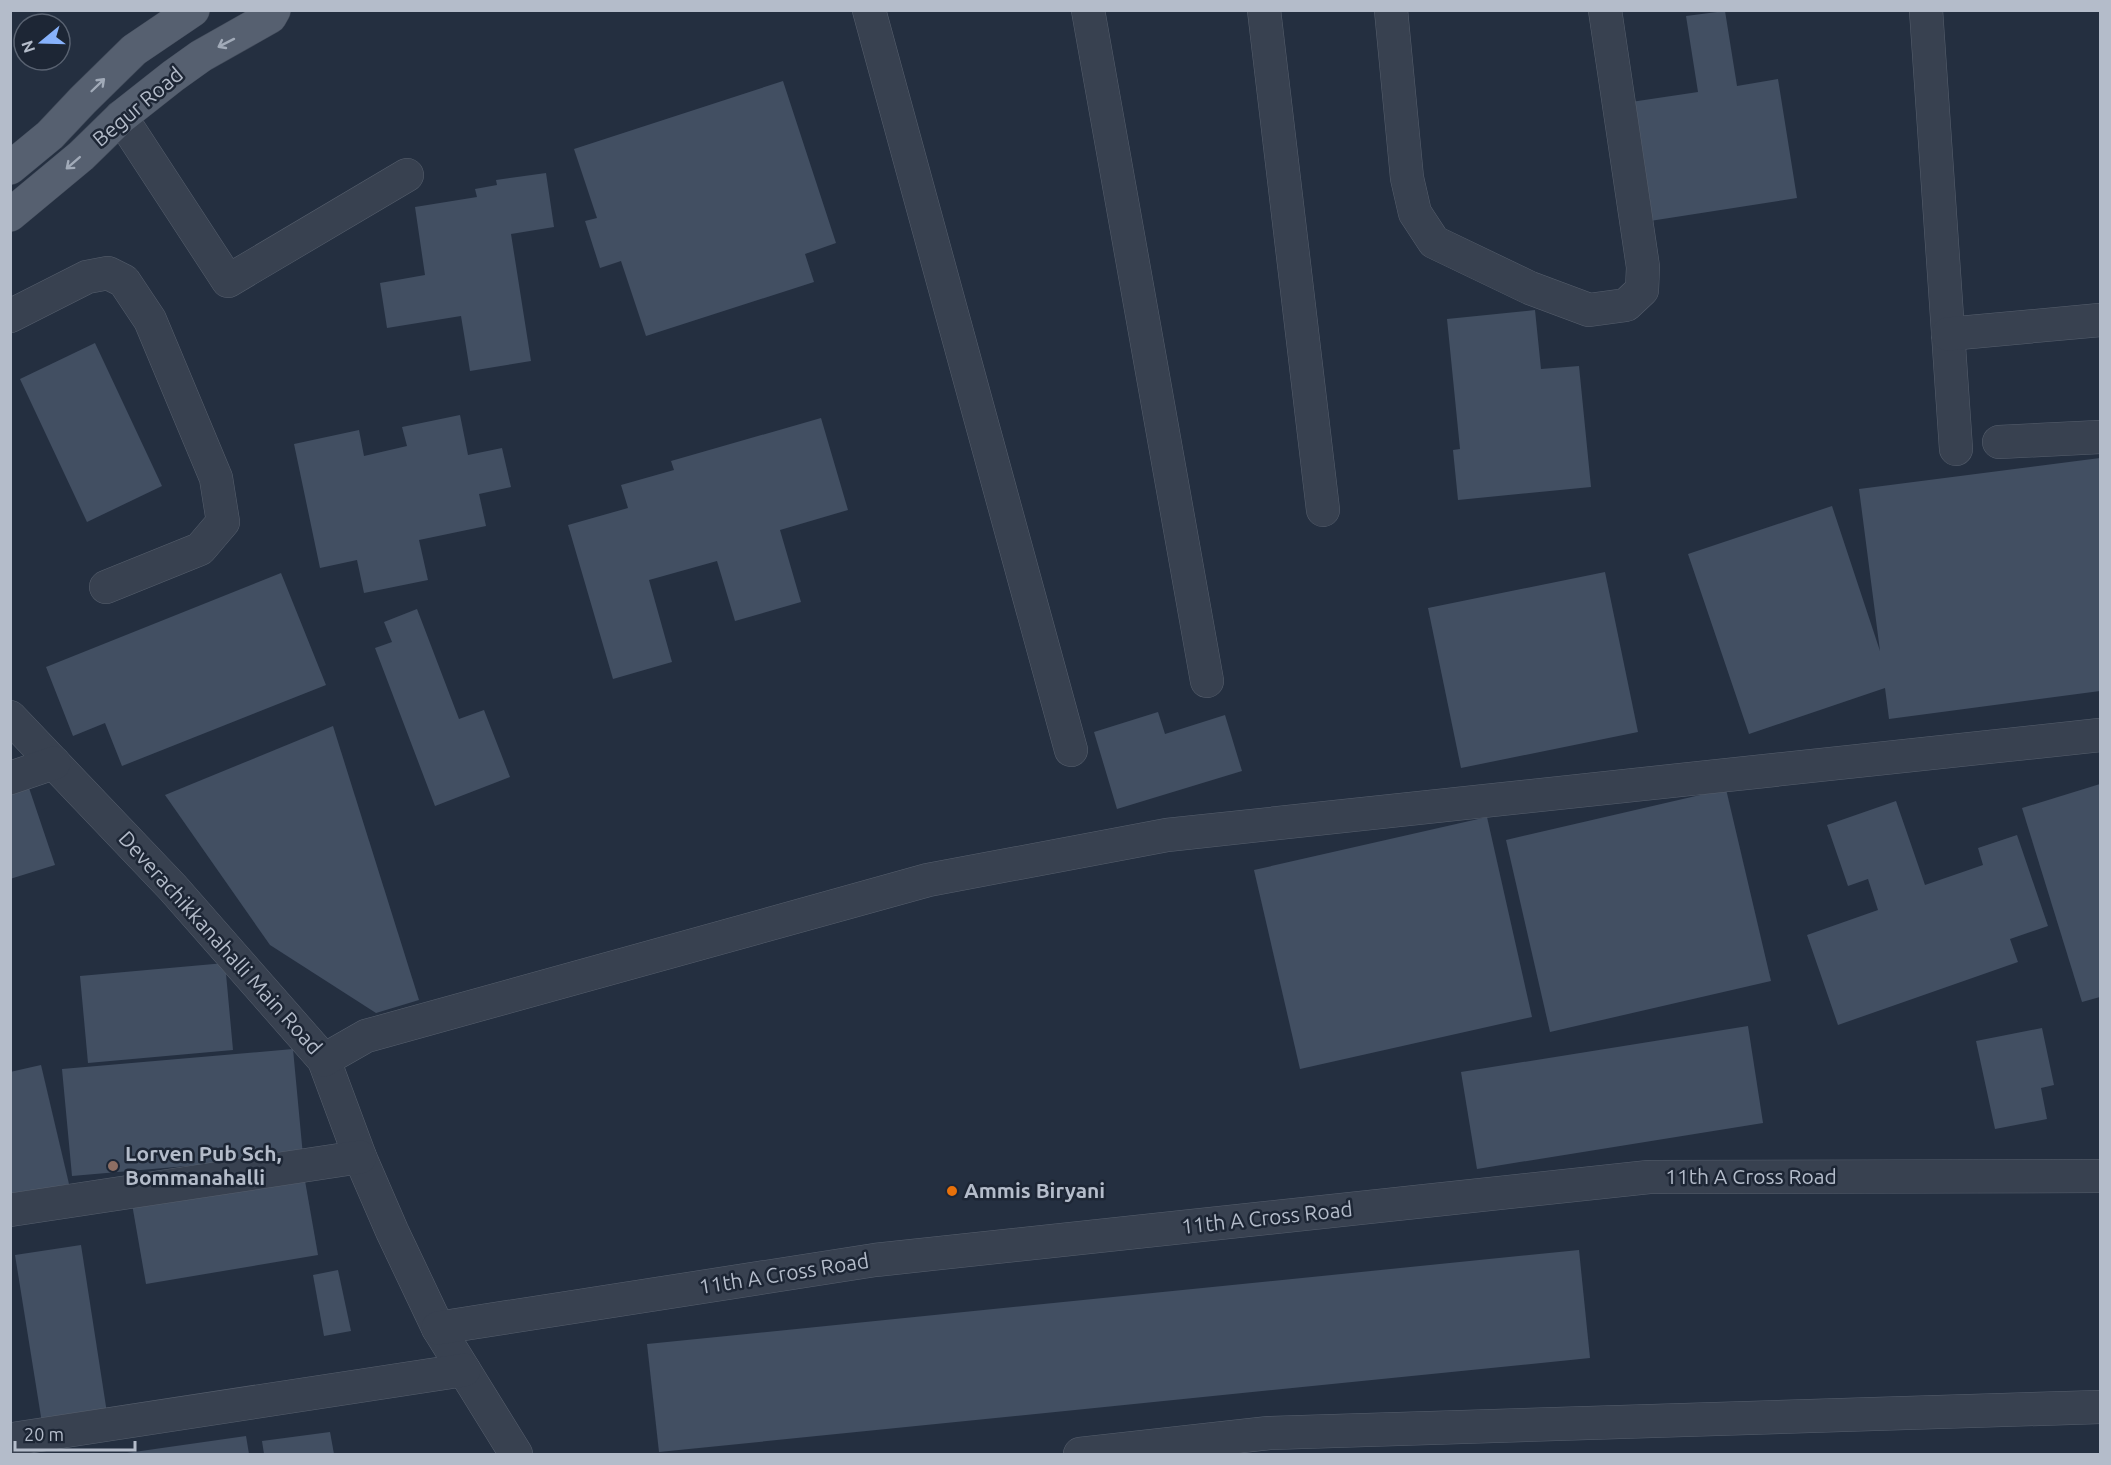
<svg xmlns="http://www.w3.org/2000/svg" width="2111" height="1465" font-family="Ubuntu,sans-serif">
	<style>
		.building { fill: #424f62 }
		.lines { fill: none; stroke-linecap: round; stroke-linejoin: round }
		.minor-casing { stroke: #565f6d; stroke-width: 34 }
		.major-casing { stroke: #414a59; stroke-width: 34 }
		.minor { stroke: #384150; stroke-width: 33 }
		.major { stroke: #566070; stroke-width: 33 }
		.oneway { stroke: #a1aab8 }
		.education-dot { fill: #8d6e63; stroke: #1d2635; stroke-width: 2 }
		.food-dot { fill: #e8710a; stroke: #1d2635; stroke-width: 2 }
		.labels { text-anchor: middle; stroke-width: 5; stroke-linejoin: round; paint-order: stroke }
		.street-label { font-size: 21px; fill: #b4bcca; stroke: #1d2635 }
		.poi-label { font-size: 21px; font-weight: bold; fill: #b4bcca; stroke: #1d2635; text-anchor: start }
	</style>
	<rect width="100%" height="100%" fill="#242f40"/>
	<g class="building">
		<polygon points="1725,11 1737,86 1778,79 1797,198 1650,221 1631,102 1698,92 1686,16"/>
		<polygon points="783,81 836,243 805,254 814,282 646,336 621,261 600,268 585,221 597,218 574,149"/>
		<polygon points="546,173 554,227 511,234 531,361 470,371 461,316 387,328 380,283 425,275 415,207 477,197 475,189 497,185 496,180"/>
		<polygon points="1535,310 1541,369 1579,366 1591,487 1458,500 1453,450 1460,449 1447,319"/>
		<polygon points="95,343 162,486 87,522 20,379"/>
		<polygon points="460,415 468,455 502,448 511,487 479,494 486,526 419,540 428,580 364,593 357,560 320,568 294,444 359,430 364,456 407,446 402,427"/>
		<polygon points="821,418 848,510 780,530 801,602 735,621 717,561 649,580 672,662 613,679 568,525 628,508 621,485 674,470 671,461"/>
		<polygon points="2100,458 2100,691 1889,719 1885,688 1749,734 1688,554 1832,506 1880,651 1859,489"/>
		<polygon points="1605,572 1638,732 1461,768 1428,608"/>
		<polygon points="281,573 326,685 122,766 105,723 73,736 46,667"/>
		<polygon points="417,609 459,719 484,710 510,777 435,806 375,648 392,642 384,622"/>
		<polygon points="1158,712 1165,734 1225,715 1242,771 1117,809 1094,732"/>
		<polygon points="333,726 419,1000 376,1013 270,945 165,795"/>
		<polygon points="27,782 55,865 10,879 10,788"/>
		<polygon points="2100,784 2100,997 2082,1002 2022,808"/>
		<polygon points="1726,789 1771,981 1550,1032 1506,840"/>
		<polygon points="1896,801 1925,885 1983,865 1978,848 2017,835 2048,926 2010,939 2018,962 1838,1025 1807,935 1878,910 1868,879 1848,886 1827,825"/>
		<polygon points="1487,817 1532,1017 1300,1069 1254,870"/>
		<polygon points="225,963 233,1050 88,1063 80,976"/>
		<polygon points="1748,1026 1763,1123 1477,1169 1461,1072"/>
		<polygon points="2042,1028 2054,1085 2041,1088 2047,1119 1995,1129 1976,1041"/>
		<polygon points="293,1049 303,1156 72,1176 62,1069"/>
		<polygon points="41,1065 69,1184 10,1198 10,1072"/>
		<polygon points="304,1175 318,1255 146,1284 132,1204"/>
		<polygon points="81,1245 107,1413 42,1423 15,1255"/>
		<polygon points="1579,1250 1590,1358 659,1452 647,1344"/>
		<polygon points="338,1270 351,1331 324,1336 313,1275"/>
		<polygon points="330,1432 334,1454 264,1454 262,1441"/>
		<polygon points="246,1436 249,1454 127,1454 127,1453"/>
	</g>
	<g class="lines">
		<g class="minor-casing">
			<g id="minor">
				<polyline points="869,10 1071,750"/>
				<polyline points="1088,10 1207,681"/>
				<polyline points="1264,10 1323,510"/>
				<polyline points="1391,10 1407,178 1415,213 1434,242 1530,288 1589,310 1626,305 1642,290 1643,267 1605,10"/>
				<polyline points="1926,10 1956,449"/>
				<polyline points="121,117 228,281 407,175"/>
				<polyline points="10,316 87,277 108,273 124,281 150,320 216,478 223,522 200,549 106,587"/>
				<polyline points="1948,334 2100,320"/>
				<polyline points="1999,442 2100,437"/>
				<polyline points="10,717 173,888 324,1060 360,1157 392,1231 438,1328 516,1454"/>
				<polyline points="10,778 54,763"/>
				<polyline points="324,1060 366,1036 928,880 1167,835 2100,735"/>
				<polyline points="10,1210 360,1157"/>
				<polyline points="438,1328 875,1260 1649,1177 2100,1176"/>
				<polyline points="13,1439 464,1370"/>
				<polyline points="1080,1454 1269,1433 2100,1407"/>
			</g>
		</g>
		<g class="major-casing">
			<g id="major">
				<polyline points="10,168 50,135 83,100 134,50 193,10"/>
				<polyline points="10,215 81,156 121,117 173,76 201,56 270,17 274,10"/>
			</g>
		</g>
		<use href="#minor" class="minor"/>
		<use href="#major" class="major"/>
	</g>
	<defs><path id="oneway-shaft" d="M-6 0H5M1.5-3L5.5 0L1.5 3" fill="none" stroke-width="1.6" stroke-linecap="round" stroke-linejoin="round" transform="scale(1.5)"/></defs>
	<g class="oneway">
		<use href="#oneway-shaft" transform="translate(226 43) rotate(153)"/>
		<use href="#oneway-shaft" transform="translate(98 85) rotate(-44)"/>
		<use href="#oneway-shaft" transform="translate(73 163) rotate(139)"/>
	</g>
	<circle class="education-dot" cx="113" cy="1166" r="6"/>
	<circle class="food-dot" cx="952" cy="1191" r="6"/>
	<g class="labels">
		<g class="street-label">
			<text transform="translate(138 107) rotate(-40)" y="7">Begur Road</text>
			<text transform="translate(220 943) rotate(48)" y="7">Deverachikkanahalli Main Road</text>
			<text x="1751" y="1184">11th A Cross Road</text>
			<text transform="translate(1267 1218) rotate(-6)" y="7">11th A Cross Road</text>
			<text transform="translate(784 1274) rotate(-9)" y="7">11th A Cross Road</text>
		</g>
		<g class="poi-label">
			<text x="125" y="1161">Lorven Pub Sch,<tspan x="125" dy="24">Bommanahalli</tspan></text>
			<text x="964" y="1198">Ammis Biryani</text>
		</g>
	</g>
	<rect width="2111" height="1465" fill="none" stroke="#b4bcca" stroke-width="24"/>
	<g transform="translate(42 42) rotate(251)"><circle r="28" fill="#1d2635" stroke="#596271" stroke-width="1.5"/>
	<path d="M0-4.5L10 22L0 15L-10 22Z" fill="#87b2fc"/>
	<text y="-9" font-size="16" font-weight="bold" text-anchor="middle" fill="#b4bcca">N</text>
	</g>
	<path d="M15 1441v9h120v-9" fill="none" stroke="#b4bcca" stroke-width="3"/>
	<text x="24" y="1441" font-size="18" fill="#b4bcca" stroke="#1d2635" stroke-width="4.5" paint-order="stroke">20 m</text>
</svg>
